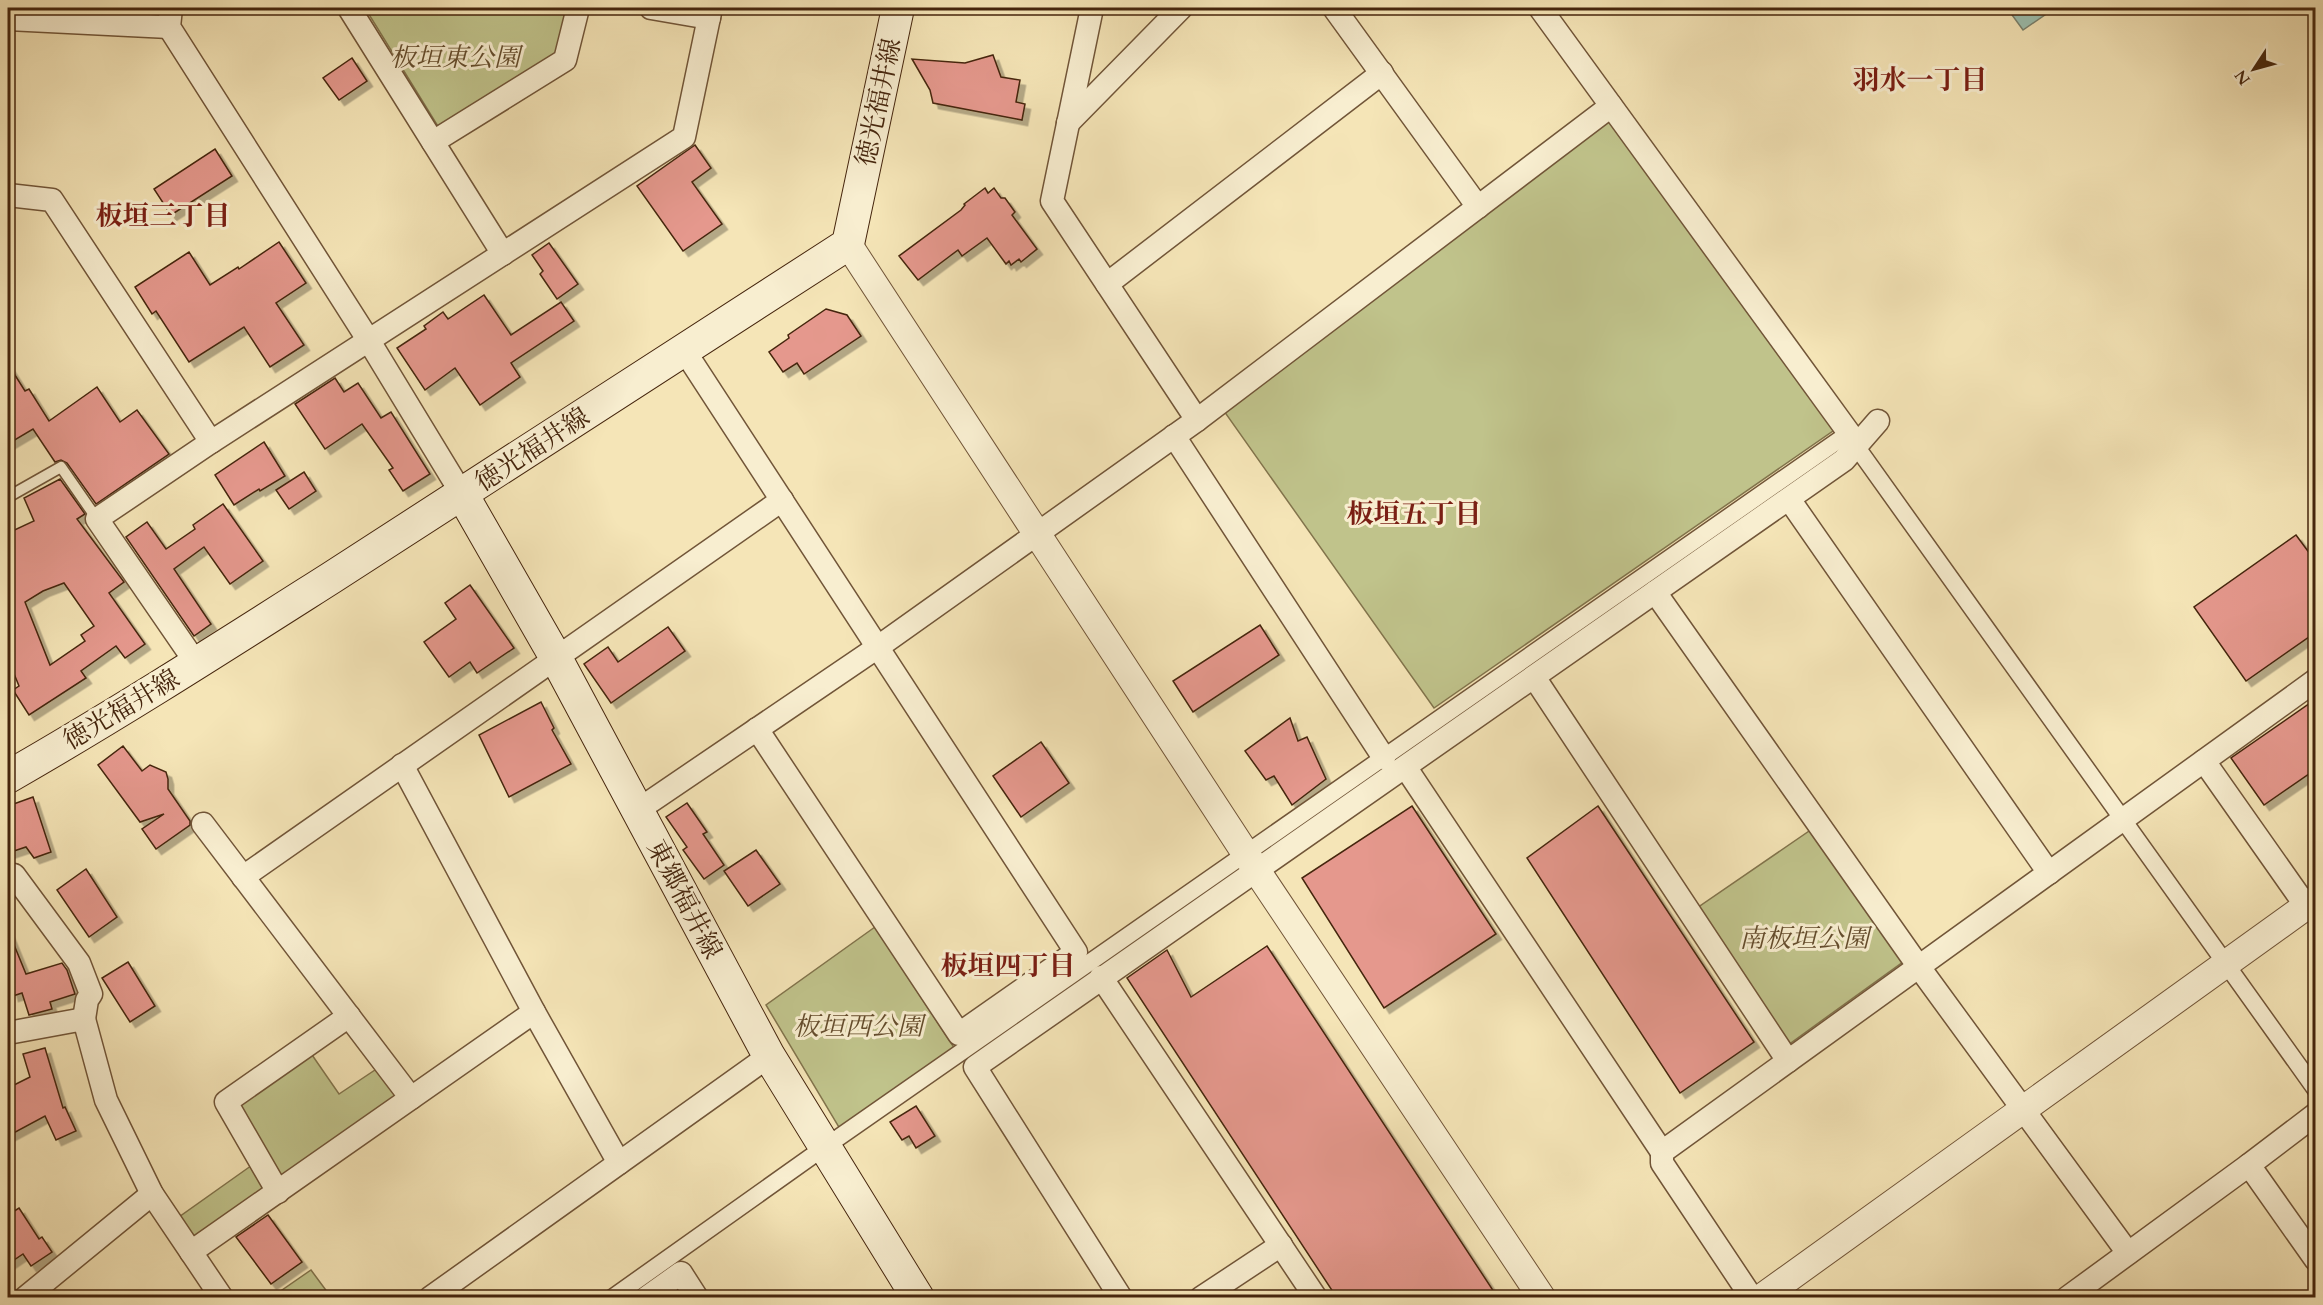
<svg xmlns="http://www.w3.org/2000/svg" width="2323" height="1305" font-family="Cardo,'Noto Serif JP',serif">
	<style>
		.green { fill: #c0c38b; stroke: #82744c; stroke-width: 1.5 }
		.water { fill: #9cbfaf; stroke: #79816e; stroke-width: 1.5 }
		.building { fill: #e5988d; stroke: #45250d; stroke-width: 1.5; fill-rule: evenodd; filter: url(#shadow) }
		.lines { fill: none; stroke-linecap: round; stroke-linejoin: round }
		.service-casing { stroke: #715538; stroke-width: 13 }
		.pedestrian-casing { stroke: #715538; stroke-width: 19 }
		.minor-casing { stroke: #715538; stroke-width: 25 }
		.tertiary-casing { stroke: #715538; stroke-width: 29 }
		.secondary-casing { stroke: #45250d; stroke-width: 34 }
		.service { stroke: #f8eed0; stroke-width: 10 }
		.pedestrian { stroke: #f8eed0; stroke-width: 16 }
		.minor { stroke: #f8eed0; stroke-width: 22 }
		.tertiary { stroke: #f8eed0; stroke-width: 27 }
		.secondary { stroke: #f8eed0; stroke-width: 32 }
		.labels { text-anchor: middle; stroke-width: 6; stroke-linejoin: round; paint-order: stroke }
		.park-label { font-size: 26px; font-style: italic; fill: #644c2c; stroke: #f8eed0 }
		.street-label { font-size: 26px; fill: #45250d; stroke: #f8eed0 }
		.neighbourhood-label { font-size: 27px; font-weight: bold; fill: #7a1f14; stroke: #f8eed0 }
	</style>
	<defs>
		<filter id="shadow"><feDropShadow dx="5.5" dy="5.5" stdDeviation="0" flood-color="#0004"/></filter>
	</defs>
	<rect width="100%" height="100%" fill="#f5e5b7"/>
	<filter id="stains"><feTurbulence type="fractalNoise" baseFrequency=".00333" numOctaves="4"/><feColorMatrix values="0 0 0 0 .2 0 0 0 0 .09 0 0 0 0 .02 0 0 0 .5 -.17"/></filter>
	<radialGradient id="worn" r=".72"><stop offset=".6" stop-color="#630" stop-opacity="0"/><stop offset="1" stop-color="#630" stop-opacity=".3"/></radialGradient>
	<g class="green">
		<polygon points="365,8 568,8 559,53 439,128"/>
		<polygon points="1611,106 1843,424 1434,708 1219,404"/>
		<polygon points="1815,827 1907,959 1788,1045 1697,908"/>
		<polygon points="875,927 955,1049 840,1129 766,1005"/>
		<polygon points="310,1052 339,1094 378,1068 398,1097 280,1179 235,1102"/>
		<polygon points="255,1163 268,1187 193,1239 179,1217"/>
		<polygon points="311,1270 331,1297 272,1297"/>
	</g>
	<polygon class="water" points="2007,8 2055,8 2023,30"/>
	<g class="building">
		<polygon points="993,55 1001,77 1020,80 1016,102 1025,104 1022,120 933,103 930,90 912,59 965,63"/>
		<polygon points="352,58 367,81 339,100 323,78"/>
		<polygon points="695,145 711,168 692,182 722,224 683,251 637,186"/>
		<polygon points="215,149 232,176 171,215 154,189"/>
		<polygon points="985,188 988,193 994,188 1001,198 1005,198 1015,212 1012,215 1037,249 1021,262 1019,259 1011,265 1009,261 1006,264 987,238 962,256 958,250 918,280 899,256 961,210 965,205 964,204"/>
		<polygon points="279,242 306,283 276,303 304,345 270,367 244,327 189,362 156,311 152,314 135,287 189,252 210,285 238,267 239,269"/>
		<polygon points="549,243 578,284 557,299 540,274 543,271 532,255"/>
		<polygon points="484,295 511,335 561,302 574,321 511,363 520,377 480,405 455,368 425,390 397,348 426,329 424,326 443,312 448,319"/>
		<polygon points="826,309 847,315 861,336 804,374 797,363 783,372 769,352 789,338 788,335"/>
		<polygon points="8,364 25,391 29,389 49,421 97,387 120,422 137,410 169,454 96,504 67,463 61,460 55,462 33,429 8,444"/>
		<polygon points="335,378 344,392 358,383 381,418 391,412 430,474 403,491 389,470 393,468 362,424 325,449 295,404"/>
		<polygon points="264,442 285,476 260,491 259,489 234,505 215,475"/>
		<polygon points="304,472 316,491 289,509 276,490"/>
		<path d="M60 479 85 514 77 519 124 582 109 593 145 644 125 658 116 646 81 671 86 678 29 715 13 690 19 686 8 659V533L34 521 24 498ZM64 583 94 626 81 635 85 641 50 665 25 602 43 591Z"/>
		<polygon points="223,504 263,561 230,584 204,547 174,569 211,624 194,636 126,537 147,522 166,549 195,529 193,525"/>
		<polygon points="2296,535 2316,562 2316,632 2246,681 2194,607"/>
		<polygon points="470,585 514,648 477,673 470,662 449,677 424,642 456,619 445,603"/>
		<polygon points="1260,625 1279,655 1193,712 1173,681"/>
		<polygon points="668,627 685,651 611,703 584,664 608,647 618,662"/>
		<polygon points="2316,699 2316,769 2264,805 2231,758"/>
		<polygon points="541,702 554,728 552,730 571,764 509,797 479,735"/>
		<polygon points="1290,718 1298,741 1307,737 1326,779 1292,805 1274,776 1266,780 1245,751"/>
		<polygon points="1041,742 1069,783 1021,817 993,776"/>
		<polygon points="123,746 142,771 150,765 166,772 168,779 168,789 190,821 190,825 156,849 142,829 164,814 140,822 98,765"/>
		<polygon points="33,797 51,852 34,858 26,847 8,853 8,806"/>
		<polygon points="687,803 707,832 703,834 724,865 704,879 683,850 687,847 666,817"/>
		<polygon points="1412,806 1496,934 1384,1008 1302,878"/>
		<polygon points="1598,806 1754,1042 1680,1093 1527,858"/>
		<polygon points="756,850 780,884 748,906 724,871"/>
		<polygon points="86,869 117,917 89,937 57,890"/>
		<polygon points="8,930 26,974 62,963 67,970 75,994 50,1002 52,1009 29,1015 22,993 13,996 8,977"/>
		<polygon points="1267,946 1498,1298 1337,1298 1127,978 1167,950 1191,997"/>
		<polygon points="128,962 155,1006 130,1022 102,978"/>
		<polygon points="45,1048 63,1108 65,1107 76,1131 56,1140 45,1116 8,1136 8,1088 30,1077 23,1054"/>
		<polygon points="916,1106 935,1136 916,1148 909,1136 902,1140 890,1122"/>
		<polygon points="19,1208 39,1239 42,1237 52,1252 31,1266 23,1254 8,1264 8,1215"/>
		<polygon points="268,1215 302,1262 271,1284 236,1237"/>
	</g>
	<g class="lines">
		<g class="service-casing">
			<polyline id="service" points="8,497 61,467 97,519"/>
		</g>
		<g class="pedestrian-casing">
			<g id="pedestrian">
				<polyline points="1856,446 2316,1090"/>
				<polyline points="835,1140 1849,433"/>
				<polyline points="612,1298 812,1156"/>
			</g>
		</g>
		<g class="minor-casing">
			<g id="minor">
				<polyline points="171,8 169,27 369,341 462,494"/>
				<polyline points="349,8 503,254"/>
				<polyline points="651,8 709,18"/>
				<polyline points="1092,8 1052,201 1197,420"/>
				<polyline points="1334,8 1478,207"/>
				<polyline points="1540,8 1849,433 1856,446"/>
				<polyline points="8,19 169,27"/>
				<polyline points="1068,123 1181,8"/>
				<polyline points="433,142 565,60 578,8"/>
				<polyline points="8,195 52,200 211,442 684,137 711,8"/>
				<polyline points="1107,284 1382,73"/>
				<polyline points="684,350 1076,952 959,1034 757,729"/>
				<polyline points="1174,436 1384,758"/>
				<polyline points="1789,499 2049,873"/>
				<polyline points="1655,592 1919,967 2128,1253"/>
				<polyline points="196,663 97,519 211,442"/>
				<polyline points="1534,677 1788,1061"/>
				<polyline points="2204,761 2306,906"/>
				<polyline points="402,765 534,1012 619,1163"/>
				<polyline points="1406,768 1662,1152 2316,680"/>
				<polyline points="638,810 878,647 1197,420 1611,106"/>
				<polyline points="203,824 411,1098"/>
				<polyline points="8,874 14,875 79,963 91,994 87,1000 84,1019"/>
				<polyline points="243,877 782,500"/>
				<polyline points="1101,977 1316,1298"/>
				<polyline points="8,1033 84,1019 106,1100 152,1194 222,1298"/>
				<polyline points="1662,1152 1662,1163 1752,1298"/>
				<polyline points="2249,1165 2316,1114"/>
				<polyline points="278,1192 226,1102 349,1016"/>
				<polyline points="191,1252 534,1012"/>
				<polyline points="25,1298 152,1194"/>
				<polyline points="430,1298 769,1056"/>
				<polyline points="646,1298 681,1273 697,1298"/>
				<polyline points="1121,1298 975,1067 1844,460 1878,421"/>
				<polyline points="1201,1298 1281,1245"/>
				<polyline points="2067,1298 2249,1165 2316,1260"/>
			</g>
		</g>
		<g class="tertiary-casing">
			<g id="tertiary">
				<polyline points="848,244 1257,871 1542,1298"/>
				<polyline points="1761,1298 2316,899"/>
			</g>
		</g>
		<g class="secondary-casing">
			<g id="secondary">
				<polyline points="462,494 556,658 769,1056 918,1298"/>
				<path d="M8 777C118 714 224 646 331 578 504 468 676 356 848 244L898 8"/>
			</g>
		</g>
		<use href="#service" class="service"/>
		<use href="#pedestrian" class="pedestrian"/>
		<use href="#minor" class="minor"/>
		<use href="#tertiary" class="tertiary"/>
		<use href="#secondary" class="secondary"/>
	</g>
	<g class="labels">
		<g class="park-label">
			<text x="455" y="66">板垣東公園</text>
			<text x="1804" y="947">南板垣公園</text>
			<text x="858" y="1035">板垣西公園</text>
		</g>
		<g class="street-label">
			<text transform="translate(878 102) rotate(-78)" y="9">徳光福井線</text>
			<text transform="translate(532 449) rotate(-33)" y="9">徳光福井線</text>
			<text transform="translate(121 709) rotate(-31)" y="9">徳光福井線</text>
			<text transform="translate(685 899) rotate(62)" y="9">東郷福井線</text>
		</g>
		<g class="neighbourhood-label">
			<text x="1920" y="89">羽水一丁目</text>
			<text x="163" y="225">板垣三丁目</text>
			<text x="1414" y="523">板垣五丁目</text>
			<text x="1008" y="975">板垣四丁目</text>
		</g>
	</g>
	<rect width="2323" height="1305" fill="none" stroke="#f5e5b7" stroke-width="30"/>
	<rect x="9" y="9" width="2305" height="1287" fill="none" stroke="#45250d" stroke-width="3"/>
	<rect x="15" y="15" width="2293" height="1275" fill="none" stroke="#45250d" stroke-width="1.5"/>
	<g transform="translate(2254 69) rotate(234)" stroke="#f8eed0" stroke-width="4.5" paint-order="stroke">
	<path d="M0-4.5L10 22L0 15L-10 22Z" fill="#45250d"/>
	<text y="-9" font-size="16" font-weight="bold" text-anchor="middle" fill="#45250d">N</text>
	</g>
	<rect width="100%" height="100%" filter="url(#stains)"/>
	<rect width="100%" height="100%" fill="url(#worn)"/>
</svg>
